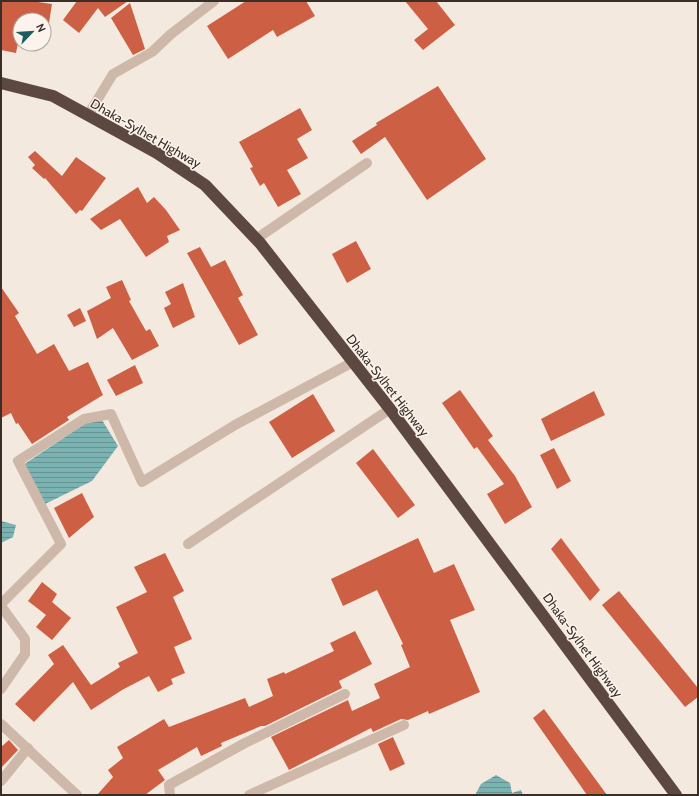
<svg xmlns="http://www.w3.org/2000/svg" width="699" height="796" font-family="Cabin,sans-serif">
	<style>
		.water { fill: url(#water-rules) }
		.building { fill: #cd6044 }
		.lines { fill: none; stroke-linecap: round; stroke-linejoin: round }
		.minor { stroke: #ceb8a9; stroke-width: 10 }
		.highway { stroke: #5c4840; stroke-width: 12 }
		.labels { text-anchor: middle; stroke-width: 3; stroke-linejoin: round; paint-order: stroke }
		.street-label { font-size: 13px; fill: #3a2e29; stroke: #fbf3ec }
	</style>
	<defs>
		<pattern id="water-rules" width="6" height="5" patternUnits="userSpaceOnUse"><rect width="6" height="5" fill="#7bb3b3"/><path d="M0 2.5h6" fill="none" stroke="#669292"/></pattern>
	</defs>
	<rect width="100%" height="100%" fill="#f4e9de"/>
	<g class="water">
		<polygon points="102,420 118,446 92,481 43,505 23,465 89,421"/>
		<polygon points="1,521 16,525 13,537 1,543"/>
		<polygon points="496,775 510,783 512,793 521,790 523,795 475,795 481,784"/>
	</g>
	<g class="building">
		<polygon points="1,1 31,1 52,4 49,23 44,23 44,20 20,20 20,33 16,53 1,50"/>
		<polygon points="77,1 128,1 105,17 98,8 79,33 63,20"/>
		<polygon points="246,1 306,1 315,16 277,37 273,30 228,59 207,26"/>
		<polygon points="405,1 436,1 455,25 423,50 414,40 428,29"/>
		<polygon points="130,3 145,49 133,55 111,18"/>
		<polygon points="438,86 486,159 427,200 385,137 361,154 352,141 377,125 376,123"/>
		<polygon points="300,108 312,130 297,139 308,158 287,170 301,194 278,207 264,183 260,186 250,168 253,167 239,142"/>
		<polygon points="35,151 62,176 76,157 106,178 82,211 80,210 76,214 45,178 44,179 32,168 35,165 28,157"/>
		<polygon points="138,187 147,203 154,197 166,210 180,230 167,236 169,242 146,257 120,219 101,230 90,219"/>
		<polygon points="356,241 371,269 347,283 332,254"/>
		<polygon points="200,247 211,267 225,260 243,295 238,298 258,335 239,345 187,253"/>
		<polygon points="122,280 131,300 129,301 146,331 150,329 159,346 132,360 113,328 97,339 87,311 111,298 106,287"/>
		<polygon points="183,283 195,317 173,328 164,308 171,304 165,292"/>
		<polygon points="1,287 19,313 15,316 37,354 54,344 69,371 88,362 103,395 67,417 69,420 32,444 18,423 16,424 11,413 1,418"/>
		<polygon points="80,308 86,321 74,327 67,315"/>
		<polygon points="135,365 143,383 116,396 107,380"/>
		<polygon points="460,390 493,436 488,440 515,476 532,507 505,524 487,494 504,484 477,447 474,449 442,403"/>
		<polygon points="594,391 605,415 551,441 541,419"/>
		<polygon points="313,394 335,431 292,458 269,422"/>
		<polygon points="554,448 571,481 557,489 540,455"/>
		<polygon points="373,449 415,505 398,518 356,463"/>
		<polygon points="82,493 94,517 69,538 54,508"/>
		<polygon points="418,538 434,573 454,564 475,610 450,620 480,692 429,714 428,711 408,720 401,719 373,732 371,728 289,770 271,737 348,700 352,711 380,698 374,684 410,667 401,645 403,644 377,590 343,606 331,579"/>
		<polygon points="561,538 600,590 590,601 551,549"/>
		<polygon points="165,553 184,591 173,597 192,639 174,647 185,673 171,679 173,684 158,692 149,676 122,690 91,710 73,682 34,722 15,704 54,664 48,655 63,645 91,685 120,667 118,663 138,653 116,607 147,592 134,567"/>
		<polygon points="42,582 57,594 52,602 71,618 52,640 36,627 46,615 28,601"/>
		<polygon points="619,591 698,688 698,697 685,707 602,605"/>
		<polygon points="355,631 372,664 339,681 342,688 265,726 261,726 221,743 222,746 201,756 197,747 158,770 165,780 145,795 97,795 113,777 108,770 123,758 117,747 164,719 169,727 245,698 249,707 273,696 267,679 284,672 285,674 334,651 330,643"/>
		<polygon points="544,709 607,795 587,795 533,718"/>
		<polygon points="393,737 405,764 390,771 378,744"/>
		<polygon points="9,740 18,750 1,768 1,747"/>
	</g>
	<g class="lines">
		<g class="minor">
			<polyline points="88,115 113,74 152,52 171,34 214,1"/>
			<polyline points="256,239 367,163"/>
			<polyline points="188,544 390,409"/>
			<polyline points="1,604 61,544 18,461 84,419 111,414 142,482 235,425 353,362"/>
			<polyline points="1,606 25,639 25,654 1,689"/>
			<polyline points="1,724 77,795"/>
			<polyline points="1,781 28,748"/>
			<polyline points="170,795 169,785 245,743 345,694"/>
			<polyline points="249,795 404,725"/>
		</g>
		<polyline class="highway" points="1,83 53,96 157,153 205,185 260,243 390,409 676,795"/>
	</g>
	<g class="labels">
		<g class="street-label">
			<text transform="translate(146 133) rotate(30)" y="5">Dhaka-Sylhet Highway</text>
			<text transform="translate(388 385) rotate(52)" y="5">Dhaka-Sylhet Highway</text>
			<text transform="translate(583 645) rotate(54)" y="5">Dhaka-Sylhet Highway</text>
		</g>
	</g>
	<rect width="699" height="796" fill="none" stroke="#3a2e29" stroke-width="4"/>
	<g transform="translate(32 32) rotate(65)"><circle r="19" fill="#fbf3ec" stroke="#aea49e"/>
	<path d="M0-3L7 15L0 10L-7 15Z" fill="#1c5d5f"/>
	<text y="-6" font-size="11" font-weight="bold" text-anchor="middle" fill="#3a2e29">N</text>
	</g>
</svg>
